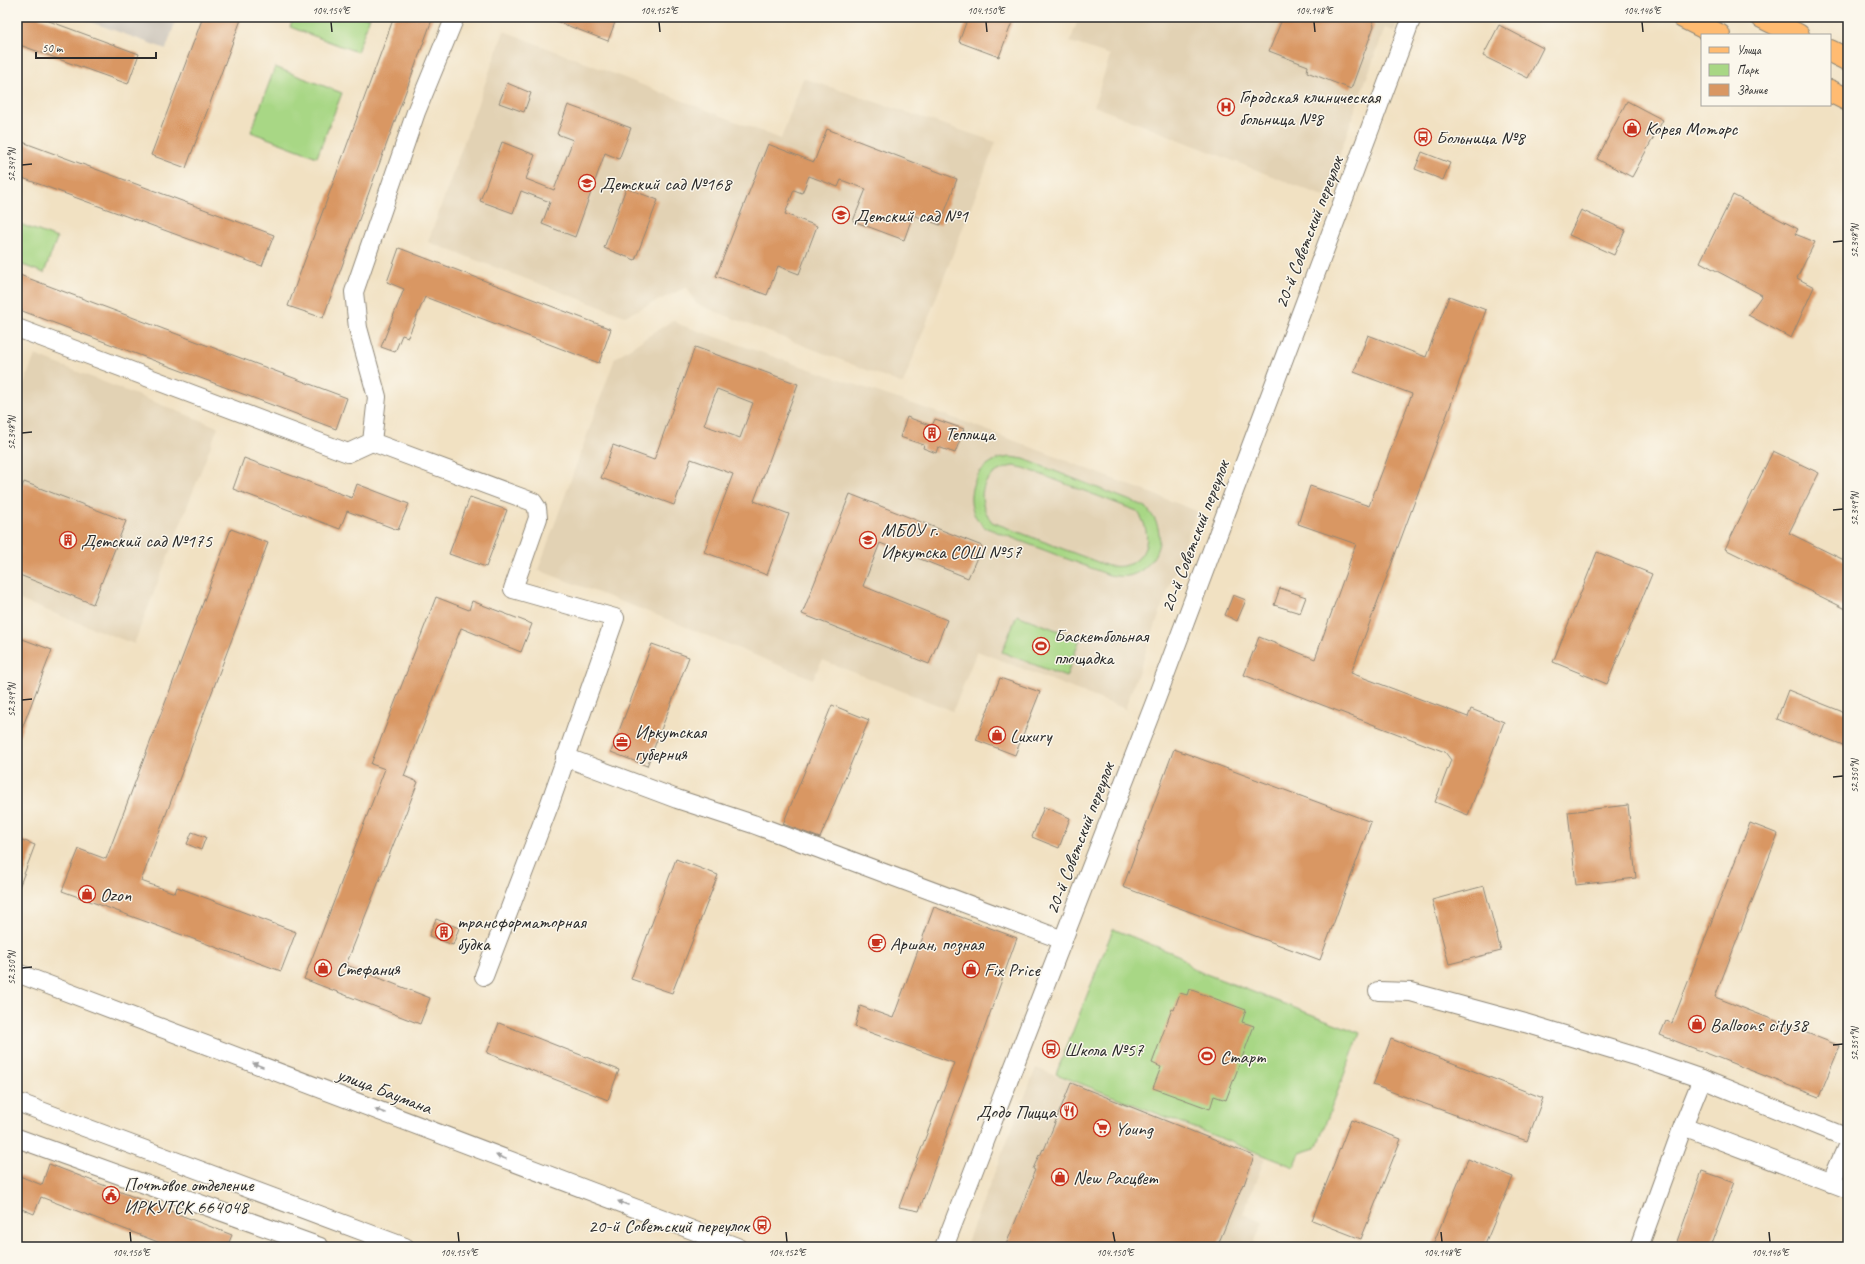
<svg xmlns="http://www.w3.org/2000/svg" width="1865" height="1264" font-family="Caveat,sans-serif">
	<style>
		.built { fill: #e2d2b4 }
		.industrial { fill: #cac3b8 }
		.green { fill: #a8d785; stroke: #6a8158; fill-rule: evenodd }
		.building { fill: #d99763; fill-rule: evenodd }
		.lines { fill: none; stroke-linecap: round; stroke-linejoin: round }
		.minor-casing { stroke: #8e8676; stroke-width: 20 }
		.major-casing { stroke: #8e8676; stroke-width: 24 }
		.minor { stroke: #fff; stroke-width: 18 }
		.major { stroke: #ffbb71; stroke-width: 22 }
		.oneway { fill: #a0a0a0 }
		.ticks { fill: none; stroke: #2b2b2b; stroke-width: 1.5 }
		.labels { text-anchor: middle; stroke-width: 3; stroke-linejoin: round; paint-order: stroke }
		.poi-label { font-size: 19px; fill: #2b2b2b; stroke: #fbf7ec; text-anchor: start }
		.street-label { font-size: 19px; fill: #2b2b2b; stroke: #fbf7ec }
		.neatline { fill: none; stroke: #2b2b2b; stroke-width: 1.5 }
		.ticks-label { font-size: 10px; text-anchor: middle; fill: #2b2b2b }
	</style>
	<rect width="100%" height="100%" fill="#fbf7ec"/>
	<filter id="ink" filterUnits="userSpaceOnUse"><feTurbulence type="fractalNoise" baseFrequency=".025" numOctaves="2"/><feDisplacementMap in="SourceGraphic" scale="8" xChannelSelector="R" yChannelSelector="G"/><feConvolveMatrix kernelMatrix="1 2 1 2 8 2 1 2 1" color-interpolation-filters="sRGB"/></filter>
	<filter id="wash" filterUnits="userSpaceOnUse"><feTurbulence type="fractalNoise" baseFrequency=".012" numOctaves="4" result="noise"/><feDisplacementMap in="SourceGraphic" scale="16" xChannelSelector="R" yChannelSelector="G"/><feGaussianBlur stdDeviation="0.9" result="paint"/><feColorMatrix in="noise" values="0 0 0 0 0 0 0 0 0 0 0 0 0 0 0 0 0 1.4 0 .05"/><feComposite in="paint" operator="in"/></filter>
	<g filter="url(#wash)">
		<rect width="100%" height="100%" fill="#f1e1c2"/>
		<g class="built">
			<polygon points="1079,17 1400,17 1394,31 1385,28 1356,107 1325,197 1094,106 1110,55 1070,42"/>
			<polygon points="504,31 781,139 803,78 996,142 903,384 696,304 687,287 625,316 428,242"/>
			<polygon points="673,320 681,325 968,423 1197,511 1125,709 977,651 953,711 822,660 813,679 659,616 538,570 615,358"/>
			<polygon points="35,355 218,427 134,644 17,599 17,402"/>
			<polygon points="1036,1068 1265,1158 1243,1214 1263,1222 1253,1247 965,1247"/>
		</g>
		<polygon class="industrial" points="77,17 159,17 175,23 166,49"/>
		<g class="green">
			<polygon points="294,17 370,17 357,52 290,27"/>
			<polygon points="275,67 342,93 317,157 251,132"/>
			<polygon points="17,223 57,238 44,273 17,263"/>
			<path d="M1010 457 1024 459 1146 507C1151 514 1156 519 1158 528 1164 549 1148 572 1128 576 1122 577 1115 576 1109 575L984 527C981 523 976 518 974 514 965 493 976 467 998 459 1001 458 1006 458 1010 457ZM1013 466 1024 468 1137 511C1152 530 1151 560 1123 566 1118 567 1113 566 1108 566L992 522C973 497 982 472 1013 466Z"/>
			<polygon points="1017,615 1080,639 1066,677 1002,652"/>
			<polygon points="1113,929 1180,956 1193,969 1360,1033 1316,1148 1300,1153 1294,1167 1056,1074"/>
		</g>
		<g id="blocks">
			<g class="building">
				<polygon points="17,17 38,17 139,54 128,84 17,44"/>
				<polygon points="203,17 242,17 186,168 151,155"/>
				<polygon points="394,17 433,17 323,318 288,306"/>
				<polygon points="548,17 617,17 608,41 548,18"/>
				<polygon points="968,17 1014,17 999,57 959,42"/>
				<polygon points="1283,17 1371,17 1374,26 1351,89 1307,72 1308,66 1269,51"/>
				<polygon points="1499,25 1543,48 1528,78 1483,56"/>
				<polygon points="507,83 531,93 524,112 499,103"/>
				<polygon points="1627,101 1663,120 1632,177 1597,159"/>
				<polygon points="568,105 631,128 619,159 605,153 575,237 542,224 550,202 521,191 513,213 480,201 502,142 535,155 526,179 554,190 573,140 557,134"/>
				<polygon points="827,129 957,179 940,225 913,215 904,240 853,221 866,189 841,180 838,187 809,176 802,193 794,190 785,214 817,226 799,274 778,266 767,295 716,276 768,144 814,162"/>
				<polygon points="17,140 274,235 262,266 17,176"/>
				<polygon points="1422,152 1450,163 1443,180 1415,169"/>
				<polygon points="626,188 658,200 635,260 604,248"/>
				<polygon points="1733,195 1798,229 1795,234 1815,242 1797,278 1814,287 1791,338 1748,315 1762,295 1700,262"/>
				<polygon points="1581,210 1625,230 1614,255 1569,235"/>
				<polygon points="399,248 611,329 599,363 425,297 408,337 402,335 395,352 381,347 404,289 387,282"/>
				<polygon points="17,274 347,398 336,429 17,309"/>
				<polygon points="1449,296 1486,310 1351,673 1468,717 1471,709 1504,722 1468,815 1435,802 1451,760 1445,752 1244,675 1259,637 1315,659 1356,544 1298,524 1310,486 1369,506 1412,394 1354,372 1368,335 1426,357"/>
				<path d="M695 347 798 384 754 501 789 514 767 575 704 552 733 474 691 459 674 505 601 478 613 445 654 460ZM717 389 753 403 740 438 704 425Z"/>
				<polygon points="907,417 932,426 935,419 964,429 955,453 938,447 936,453 923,448 924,445 900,437"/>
				<polygon points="1773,451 1819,473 1789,533 1848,562 1848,610 1725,549"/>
				<polygon points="244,458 352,498 357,484 409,504 398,530 347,511 340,529 233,489"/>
				<polygon points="24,482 126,521 93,604 17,574 17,501"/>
				<polygon points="850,494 982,546 968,578 880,543 863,586 947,620 929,664 802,614"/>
				<polygon points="470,497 507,510 486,567 449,554"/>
				<polygon points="231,529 268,543 141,881 175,893 177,887 296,932 281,971 62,891 79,849 106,859"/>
				<polygon points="1597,552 1652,574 1607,684 1553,662"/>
				<polygon points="1280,588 1306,597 1300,613 1274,605"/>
				<polygon points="1233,595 1246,600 1237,621 1225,615"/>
				<polygon points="436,597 469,610 472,601 532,624 521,652 461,628 404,776 418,782 346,965 430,998 420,1024 304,979 385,769 371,764"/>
				<polygon points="17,637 52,650 18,739 17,739"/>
				<polygon points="652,644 689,657 647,766 611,752"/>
				<polygon points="1000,678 1040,692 1015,755 976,740"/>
				<polygon points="1788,690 1848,714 1848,747 1777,719"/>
				<polygon points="832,705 869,720 820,838 783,824"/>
				<polygon points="1174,749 1371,822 1320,960 1123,887"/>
				<polygon points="1628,805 1636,878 1576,885 1568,812"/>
				<polygon points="1044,807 1070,818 1059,848 1032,837"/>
				<polygon points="1750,823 1778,834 1715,997 1840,1046 1819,1097 1660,1035 1666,1021 1672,1023"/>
				<polygon points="192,832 206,837 201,850 187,844"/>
				<polygon points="17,838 35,845 18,890 17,890"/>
				<polygon points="676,859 718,875 672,993 631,979"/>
				<polygon points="1484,886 1501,951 1449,964 1432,900"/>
				<polygon points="934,907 1017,938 919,1211 899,1207 954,1063 855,1027 860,1006 893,1018"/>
				<polygon points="436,919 459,928 453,945 429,936"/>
				<polygon points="1189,989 1246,1010 1242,1022 1254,1026 1226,1100 1214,1096 1210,1109 1153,1088 1161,1067 1152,1063 1172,1009 1174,1010 1180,993 1187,995"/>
				<polygon points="499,1023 619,1070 608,1100 487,1053"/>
				<polygon points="1391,1039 1543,1098 1527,1141 1373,1085"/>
				<polygon points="1071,1083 1254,1156 1246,1179 1244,1185 1243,1184 1217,1247 1005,1247 1033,1178 1032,1177 1035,1170 1033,1169 1039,1155 1040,1156 1043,1149 1044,1150"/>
				<polygon points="1351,1120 1401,1139 1361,1239 1312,1220"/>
				<polygon points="1468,1159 1513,1177 1484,1247 1432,1247"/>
				<polygon points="49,1164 232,1235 227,1247 171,1247 41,1197 34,1214 17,1207 17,1175 42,1185"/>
				<polygon points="1702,1171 1734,1182 1710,1247 1675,1247"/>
			</g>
		</g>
	</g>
	<g filter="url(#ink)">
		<use href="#blocks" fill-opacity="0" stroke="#8e8676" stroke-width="1"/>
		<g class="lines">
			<g class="minor-casing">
				<g id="minor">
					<polyline points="17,328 348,453 372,442 377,397 358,328 354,292 416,112 455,17"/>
					<polyline points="372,442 533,502 537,508 538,518 513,589 615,618 550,803 484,976"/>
					<polyline points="565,757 677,799 753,824 1063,940"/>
					<polyline points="17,973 737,1247"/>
					<polyline points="1378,991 1411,992 1525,1023 1641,1058 1702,1079 1683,1126"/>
					<polyline points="1702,1079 1848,1138"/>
					<polyline points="17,1102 405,1247"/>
					<polyline points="17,1138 320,1247"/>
					<polyline points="1831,1183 1848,1144"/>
					<polyline points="944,1247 1155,702 1412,17"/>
					<polyline points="1639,1247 1683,1126 1848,1189"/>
				</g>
			</g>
			<g class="major-casing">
				<g id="major">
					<polyline points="1683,17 1719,35"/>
					<polyline points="1762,17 1798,35"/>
					<polyline points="1830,51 1848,60"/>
					<polyline points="1830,91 1848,100"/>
				</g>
			</g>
			<use href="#minor" class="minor"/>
			<use href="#major" class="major"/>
		</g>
		<defs><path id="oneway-solid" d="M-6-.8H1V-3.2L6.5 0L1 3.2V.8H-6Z"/></defs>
		<g class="oneway">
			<use href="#oneway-solid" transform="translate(258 1065) rotate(-159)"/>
			<use href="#oneway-solid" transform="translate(380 1111) rotate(-159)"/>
			<use href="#oneway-solid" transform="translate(501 1157) rotate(-159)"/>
			<use href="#oneway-solid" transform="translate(623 1203) rotate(-159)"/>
		</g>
	</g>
	<path class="ticks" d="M331 22 332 32M659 22 660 32M986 22 987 32M1314 22 1315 32M1642 22 1643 32M22 165 32 164M1833 242 1843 241M22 433 32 432M1833 510 1843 509M22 700 32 699M1833 777 1843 776M22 968 32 967M1833 1045 1843 1044M130 1232 131 1242M458 1232 459 1242M786 1232 787 1242M1113 1232 1115 1242M1441 1232 1442 1242M1769 1232 1770 1242"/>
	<defs>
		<g id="hospital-ring" transform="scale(0.9)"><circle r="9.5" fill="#fbf7ec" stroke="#c8321e" stroke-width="1.5"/><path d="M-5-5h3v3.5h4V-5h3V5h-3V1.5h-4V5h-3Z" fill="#c8321e"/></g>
		<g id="shop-ring" transform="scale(0.9)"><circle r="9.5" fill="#fbf7ec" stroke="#c8321e" stroke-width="1.5"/><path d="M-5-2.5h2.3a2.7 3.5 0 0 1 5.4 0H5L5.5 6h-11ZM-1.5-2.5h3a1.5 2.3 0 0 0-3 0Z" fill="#c8321e"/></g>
		<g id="bus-ring" transform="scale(0.9)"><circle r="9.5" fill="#fbf7ec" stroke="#c8321e" stroke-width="1.5"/><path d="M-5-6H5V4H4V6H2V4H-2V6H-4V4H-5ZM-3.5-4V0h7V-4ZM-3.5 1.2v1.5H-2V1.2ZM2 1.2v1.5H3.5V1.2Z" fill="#c8321e"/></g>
		<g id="school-ring" transform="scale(0.9)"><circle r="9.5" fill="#fbf7ec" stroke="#c8321e" stroke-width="1.5"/><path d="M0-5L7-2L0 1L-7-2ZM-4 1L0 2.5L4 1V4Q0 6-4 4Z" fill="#c8321e"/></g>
		<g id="building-ring" transform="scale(0.9)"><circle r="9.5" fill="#fbf7ec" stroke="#c8321e" stroke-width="1.5"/><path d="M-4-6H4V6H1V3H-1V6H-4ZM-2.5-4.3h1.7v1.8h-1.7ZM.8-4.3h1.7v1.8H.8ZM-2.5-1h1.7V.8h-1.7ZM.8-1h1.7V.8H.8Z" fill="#c8321e"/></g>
		<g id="stadium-ring" transform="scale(0.9)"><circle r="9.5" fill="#fbf7ec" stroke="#c8321e" stroke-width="1.5"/><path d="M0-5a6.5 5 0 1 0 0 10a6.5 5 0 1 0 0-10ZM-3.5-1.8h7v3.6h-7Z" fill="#c8321e"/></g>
		<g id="office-ring" transform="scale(0.9)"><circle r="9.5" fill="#fbf7ec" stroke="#c8321e" stroke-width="1.5"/><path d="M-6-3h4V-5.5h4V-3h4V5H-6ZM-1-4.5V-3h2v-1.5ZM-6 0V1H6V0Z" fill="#c8321e"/></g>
		<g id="cafe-ring" transform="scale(0.9)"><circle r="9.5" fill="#fbf7ec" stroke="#c8321e" stroke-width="1.5"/><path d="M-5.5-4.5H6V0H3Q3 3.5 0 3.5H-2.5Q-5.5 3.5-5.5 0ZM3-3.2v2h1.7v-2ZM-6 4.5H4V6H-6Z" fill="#c8321e"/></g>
		<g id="restaurant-ring" transform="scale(0.9)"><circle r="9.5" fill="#fbf7ec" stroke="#c8321e" stroke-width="1.5"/><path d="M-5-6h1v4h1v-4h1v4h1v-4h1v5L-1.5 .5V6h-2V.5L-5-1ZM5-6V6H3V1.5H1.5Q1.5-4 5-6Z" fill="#c8321e"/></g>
		<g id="supermarket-ring" transform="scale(0.9)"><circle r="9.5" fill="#fbf7ec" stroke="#c8321e" stroke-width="1.5"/><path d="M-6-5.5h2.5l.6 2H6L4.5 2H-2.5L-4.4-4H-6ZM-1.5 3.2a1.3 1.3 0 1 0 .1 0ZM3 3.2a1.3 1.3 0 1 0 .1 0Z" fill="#c8321e"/></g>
		<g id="civic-ring" transform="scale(0.9)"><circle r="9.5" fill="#fbf7ec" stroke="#c8321e" stroke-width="1.5"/><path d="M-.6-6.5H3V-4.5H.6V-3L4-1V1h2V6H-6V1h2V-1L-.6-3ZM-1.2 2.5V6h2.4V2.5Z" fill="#c8321e"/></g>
	</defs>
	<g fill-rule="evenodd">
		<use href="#hospital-ring" x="1226" y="107"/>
		<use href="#shop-ring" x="1632" y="128"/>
		<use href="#bus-ring" x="1423" y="137"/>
		<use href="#school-ring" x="587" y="183"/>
		<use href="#school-ring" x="841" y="215"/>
		<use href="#building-ring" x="932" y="433"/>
		<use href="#building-ring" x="68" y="540"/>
		<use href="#school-ring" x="868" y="540"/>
		<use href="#stadium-ring" x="1041" y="646"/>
		<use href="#shop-ring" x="997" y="735"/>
		<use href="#office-ring" x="622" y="742"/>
		<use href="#shop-ring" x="87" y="894"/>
		<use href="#building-ring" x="444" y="932"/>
		<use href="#cafe-ring" x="877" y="943"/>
		<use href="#shop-ring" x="323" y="968"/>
		<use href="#shop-ring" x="971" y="969"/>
		<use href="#shop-ring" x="1697" y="1024"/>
		<use href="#bus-ring" x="1051" y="1049"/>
		<use href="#stadium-ring" x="1207" y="1056"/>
		<use href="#restaurant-ring" x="1069" y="1111"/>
		<use href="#supermarket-ring" x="1102" y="1128"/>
		<use href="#shop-ring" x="1060" y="1177"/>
		<use href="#civic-ring" x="111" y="1195"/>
		<use href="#bus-ring" x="762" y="1225"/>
	</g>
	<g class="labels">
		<g class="poi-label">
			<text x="1239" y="103">Городская клиническая<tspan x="1239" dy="22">больница №8</tspan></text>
			<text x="1645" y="135">Корея Моторс</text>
			<text x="1436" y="144">Больница №8</text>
			<text x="600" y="190">Детский сад №168</text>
			<text x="854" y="222">Детский сад №1</text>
			<text x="945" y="440">Теплица</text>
			<text x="881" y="536">МБОУ г.<tspan x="881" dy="22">Иркутска СОШ №57</tspan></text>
			<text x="81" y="547">Детский сад №175</text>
			<text x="1054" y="642">Баскетбольная<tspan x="1054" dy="22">площадка</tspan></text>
			<text x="635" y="738">Иркутская<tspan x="635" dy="22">губерния</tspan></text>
			<text x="1010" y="742">Luxury</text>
			<text x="100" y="901">Ozon</text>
			<text x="457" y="928">трансформаторная<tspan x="457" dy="22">будка</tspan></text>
			<text x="890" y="950">Аршан, позная</text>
			<text x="336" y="975">Стефания</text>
			<text x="984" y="976">Fix Price</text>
			<text x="1710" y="1031">Balloons city38</text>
			<text x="1064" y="1056">Школа №57</text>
			<text x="1220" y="1063">Старт</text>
			<text x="1056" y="1118" text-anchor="end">Додо Пицца</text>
			<text x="1115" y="1135">Young</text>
			<text x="1073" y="1184">New Расцвет</text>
			<text x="124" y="1191">Почтовое отделение<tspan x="124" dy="22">ИРКУТСК 664048</tspan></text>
			<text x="749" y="1232" text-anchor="end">20-й Советский переулок</text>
		</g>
		<g class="street-label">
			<text transform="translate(1308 232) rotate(-69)" y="7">20-й Советский переулок</text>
			<text transform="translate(1194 536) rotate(-69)" y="7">20-й Советский переулок</text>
			<text transform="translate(1079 838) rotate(-69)" y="7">20-й Советский переулок</text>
			<text transform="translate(385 1090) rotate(21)" y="7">улица Баумана</text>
		</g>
	</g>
	<rect width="1865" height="1264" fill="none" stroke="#fbf7ec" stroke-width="44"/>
	<rect x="1701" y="34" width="130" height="72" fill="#fbf7ec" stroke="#a8a59f"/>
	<rect x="1709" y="47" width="20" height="6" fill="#ffbb71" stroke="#a8a59f"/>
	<text x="1737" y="54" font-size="12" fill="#2b2b2b">Улица</text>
	<rect x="1709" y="64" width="20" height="12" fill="#a8d785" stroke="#a8a59f"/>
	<text x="1737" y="74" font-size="12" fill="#2b2b2b">Парк</text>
	<rect x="1709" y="84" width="20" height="12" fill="#d99763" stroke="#a8a59f"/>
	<text x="1737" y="94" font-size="12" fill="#2b2b2b">Здание</text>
	<path d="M36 52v6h120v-6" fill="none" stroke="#2b2b2b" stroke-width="2"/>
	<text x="42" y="52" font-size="12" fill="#2b2b2b" stroke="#fbf7ec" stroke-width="3" paint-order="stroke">50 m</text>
	<rect x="22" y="22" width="1821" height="1220" class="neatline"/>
	<g class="ticks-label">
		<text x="331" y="14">104.154°E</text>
		<text x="659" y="14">104.152°E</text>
		<text x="986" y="14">104.150°E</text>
		<text x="1314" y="14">104.148°E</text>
		<text x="1642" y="14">104.146°E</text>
		<text transform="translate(11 165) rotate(-90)" y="4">52.347°N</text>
		<text transform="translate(1854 241) rotate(-90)" y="4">52.348°N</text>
		<text transform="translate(11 433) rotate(-90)" y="4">52.348°N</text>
		<text transform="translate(1854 509) rotate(-90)" y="4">52.349°N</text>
		<text transform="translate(11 700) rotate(-90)" y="4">52.349°N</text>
		<text transform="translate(1854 776) rotate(-90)" y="4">52.350°N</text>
		<text transform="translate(11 968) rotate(-90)" y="4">52.350°N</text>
		<text transform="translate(1854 1044) rotate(-90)" y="4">52.351°N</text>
		<text x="131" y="1256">104.156°E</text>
		<text x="459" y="1256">104.154°E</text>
		<text x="787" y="1256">104.152°E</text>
		<text x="1115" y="1256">104.150°E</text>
		<text x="1442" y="1256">104.148°E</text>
		<text x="1770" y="1256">104.146°E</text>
	</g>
</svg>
